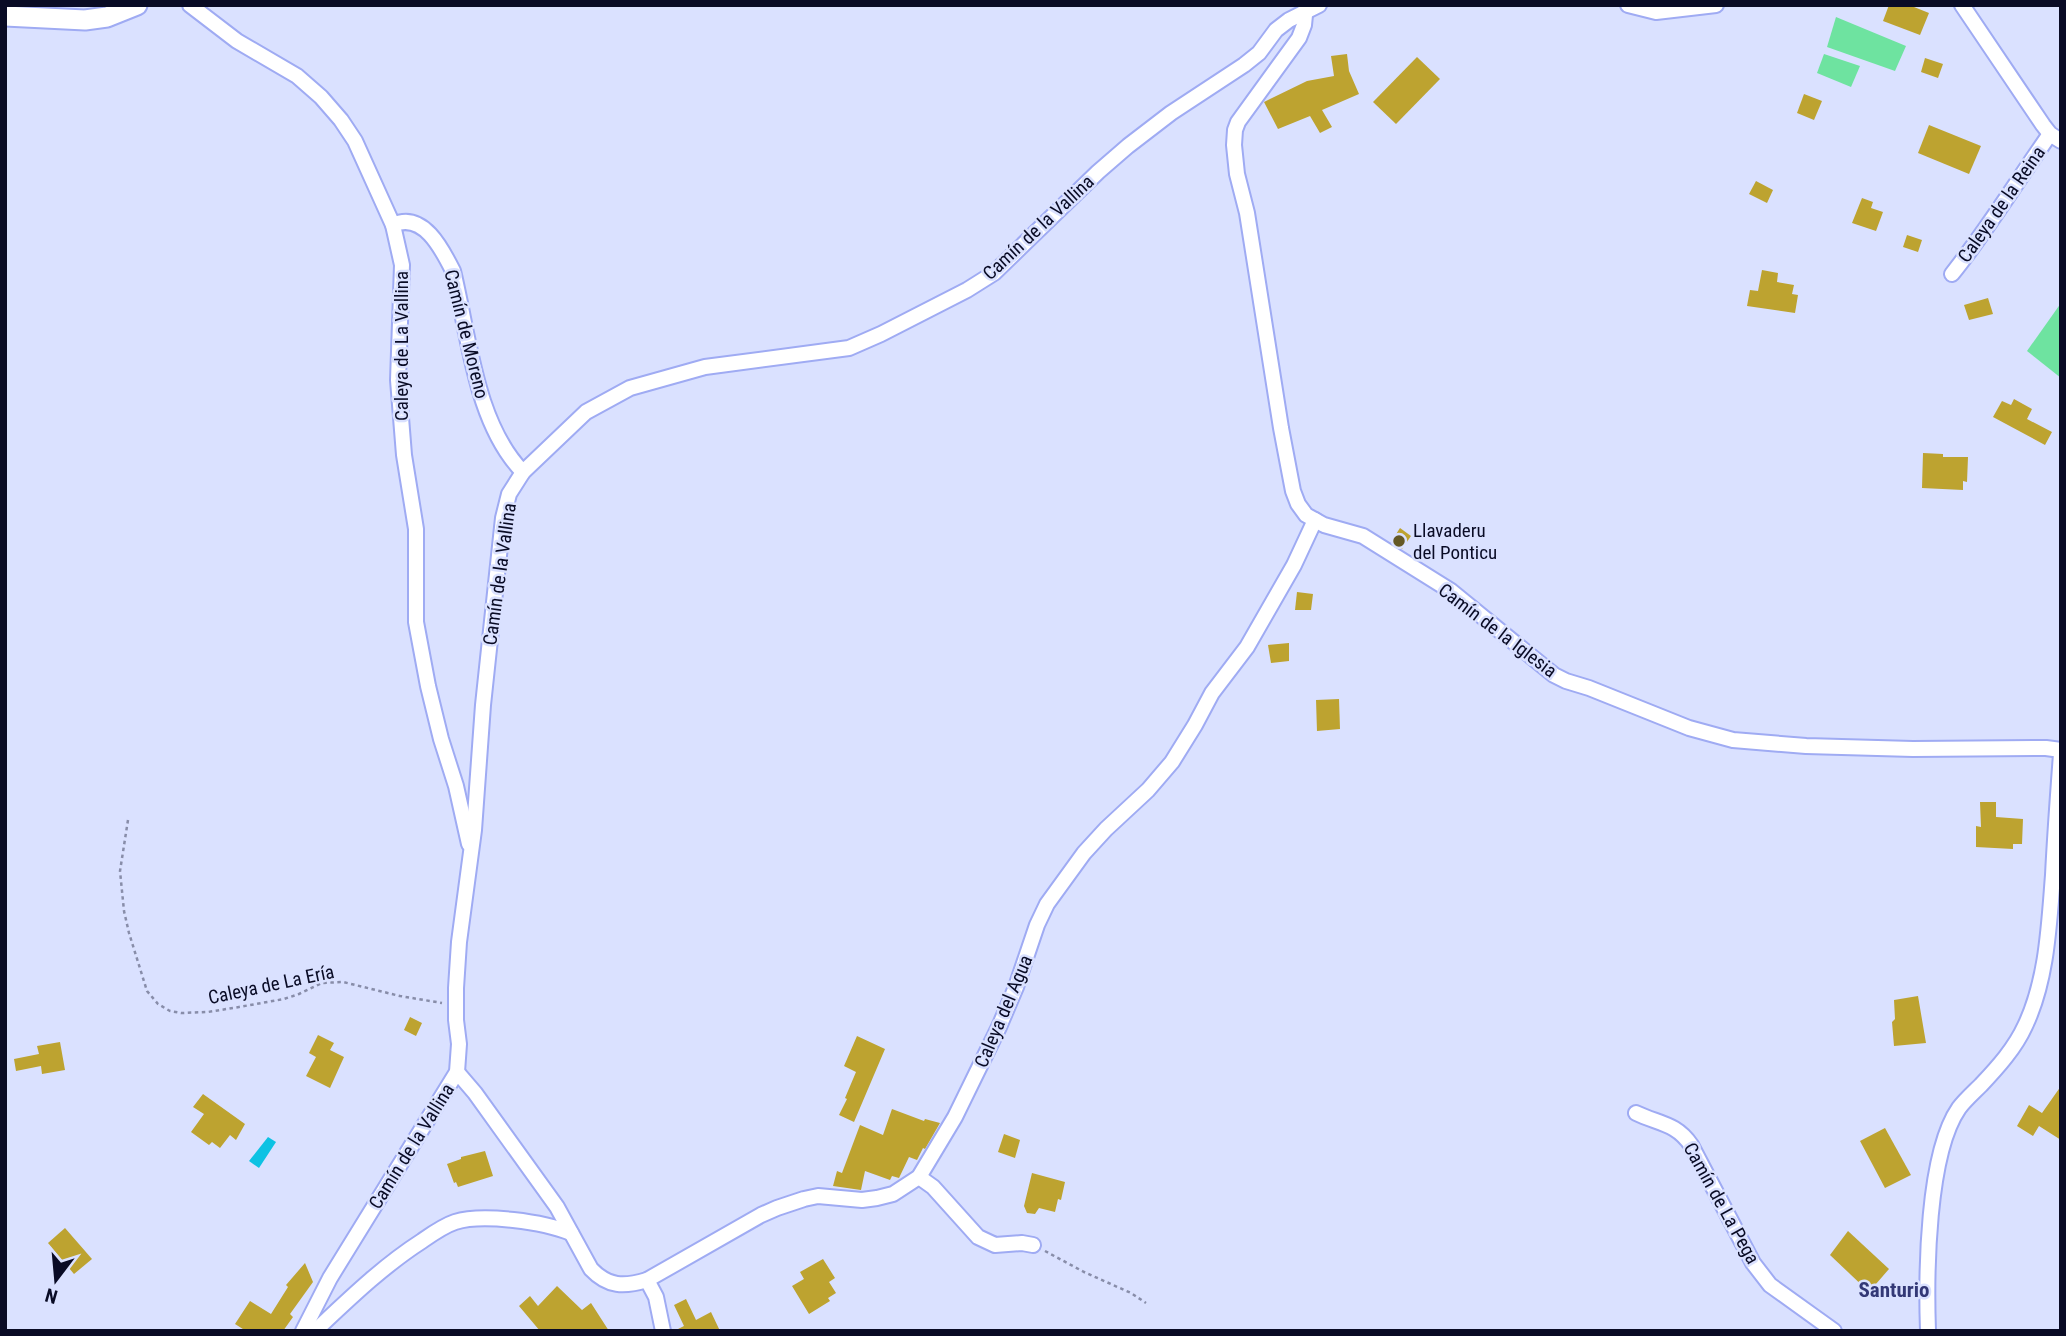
<svg xmlns="http://www.w3.org/2000/svg" width="2066" height="1336" font-family="'Roboto Condensed',sans-serif">
	<style>
		.green { fill: #6ee3a0 }
		.water { fill: #0dc2e3 }
		.building { fill: #bda330 }
		.lines { fill: none; stroke-linecap: round; stroke-linejoin: round }
		.street-casing { stroke: #9fabf3; stroke-width: 18 }
		.secondary-casing { stroke: #9fabf3; stroke-width: 23 }
		.path { stroke: #888da9; stroke-width: 2.5; stroke-dasharray: 3.5 3.5; stroke-linecap: butt }
		.street { stroke: #fff; stroke-width: 14 }
		.secondary { stroke: #fff; stroke-width: 19 }
		.poi-dot { fill: #645825; stroke: #dae1ff; stroke-width: 2.5 }
		.labels { text-anchor: middle; stroke-width: 5; stroke-linejoin: round; paint-order: stroke }
		.street-label { font-size: 19px; fill: #090b25; stroke: #dae1ff }
		.poi-label { font-size: 19px; fill: #090b25; stroke: #dae1ff; text-anchor: start }
		.neighbourhood-label { font-size: 21px; font-weight: bold; fill: #333876; stroke: #dae1ff }
	</style>
	<rect width="100%" height="100%" fill="#dae1ff"/>
	<g class="green">
		<polygon points="1836,17 1906,46 1895,71 1827,47"/>
		<polygon points="1824,54 1860,66 1851,87 1817,73"/>
		<polygon points="2061,303 2061,378 2027,351"/>
	</g>
	<polygon class="water" points="268,1137 276,1142 259,1168 249,1161"/>
	<g class="building">
		<polygon points="1889,5 1909,5 1929,13 1920,35 1883,21"/>
		<polygon points="1347,54 1349,71 1359,94 1322,110 1332,127 1320,133 1310,116 1278,129 1264,102 1307,81 1334,76 1331,56"/>
		<polygon points="1417,57 1440,79 1396,124 1373,102"/>
		<polygon points="1925,58 1943,64 1938,78 1921,72"/>
		<polygon points="1804,94 1822,101 1814,120 1797,113"/>
		<polygon points="1929,125 1981,146 1969,174 1918,153"/>
		<polygon points="1756,181 1773,190 1767,203 1749,194"/>
		<polygon points="1862,198 1873,202 1871,208 1883,212 1876,231 1852,223"/>
		<polygon points="1907,235 1922,240 1918,252 1903,247"/>
		<polygon points="1762,270 1778,273 1777,282 1794,285 1792,294 1798,295 1795,313 1747,306 1750,290 1758,291"/>
		<polygon points="1988,298 1993,314 1969,320 1964,305"/>
		<polygon points="2014,399 2032,409 2027,419 2052,432 2045,445 1993,417 2002,401 2011,405"/>
		<polygon points="1923,453 1943,454 1943,457 1968,457 1967,482 1963,481 1963,490 1922,488"/>
		<polygon points="1400,528 1411,536 1402,549 1391,542"/>
		<polygon points="1297,592 1313,594 1311,610 1295,610"/>
		<polygon points="1289,643 1289,661 1271,663 1268,645"/>
		<polygon points="1339,699 1340,729 1317,731 1316,700"/>
		<polygon points="1980,802 1996,802 1996,817 2023,819 2022,844 2013,844 2013,849 1976,847 1976,826 1981,827"/>
		<polygon points="1918,996 1926,1043 1894,1046 1892,1022 1895,1019 1894,1000"/>
		<polygon points="410,1017 422,1023 416,1036 404,1030"/>
		<polygon points="318,1035 334,1043 330,1050 344,1057 330,1088 306,1076 316,1057 309,1053"/>
		<polygon points="857,1036 885,1049 854,1122 839,1115 847,1099 845,1098 856,1072 844,1066"/>
		<polygon points="60,1042 65,1070 42,1074 41,1066 16,1071 14,1059 39,1054 37,1046"/>
		<polygon points="2061,1086 2061,1140 2039,1126 2033,1136 2017,1126 2029,1105 2042,1113"/>
		<polygon points="203,1094 245,1124 236,1140 230,1135 220,1148 212,1142 209,1145 191,1132 204,1114 193,1107"/>
		<polygon points="892,1109 924,1121 925,1119 940,1123 925,1149 923,1148 917,1160 909,1157 899,1178 892,1176 890,1180 865,1171 861,1190 833,1186 837,1171 842,1173 860,1125 883,1135"/>
		<polygon points="1885,1128 1911,1175 1885,1188 1860,1141"/>
		<polygon points="1004,1134 1020,1140 1015,1158 998,1152"/>
		<polygon points="485,1151 493,1176 458,1187 456,1182 454,1183 447,1164 461,1159 461,1157"/>
		<polygon points="1032,1173 1065,1182 1061,1200 1058,1199 1055,1212 1039,1208 1035,1214 1027,1213 1024,1206"/>
		<polygon points="65,1228 92,1259 74,1274 48,1243"/>
		<polygon points="1848,1231 1889,1269 1869,1292 1830,1255"/>
		<polygon points="823,1259 835,1278 829,1282 836,1293 828,1298 830,1301 809,1314 792,1286 804,1279 800,1272"/>
		<polygon points="305,1263 313,1282 290,1314 293,1317 283,1331 246,1331 235,1324 250,1301 271,1314 288,1287 286,1285"/>
		<polygon points="557,1286 582,1310 591,1303 609,1331 540,1331 519,1306 530,1296 538,1306"/>
		<polygon points="686,1299 696,1320 711,1312 720,1331 674,1331 684,1326 674,1305"/>
	</g>
	<g class="lines">
		<g class="street-casing">
			<g id="street">
				<polyline points="190,5 237,41 297,76 321,97 341,120 355,141 393,225 402,265 398,380 404,455 416,529 416,622 428,686 441,739 456,786 469,844"/>
				<polyline points="1306,5 1304,25 1299,38 1238,122 1235,130 1234,145 1237,174 1247,213 1281,428 1293,491 1298,504 1306,515 1324,525 1363,536 1451,591 1554,675 1566,681 1589,688 1689,728 1733,740 1806,746 1913,749 2046,748 2061,750"/>
				<polyline points="1628,5 1656,12 1716,5"/>
				<polyline points="1962,5 2043,125 2050,134 2061,141"/>
				<path d="M393 225C423 211 442 249 453 271 469 335 475 423 523 472"/>
				<path d="M1952 274C1988 229 2017 181 2050 134"/>
				<path d="M457 1072 475 1093 557 1207 591 1269C608 1287 624 1287 647 1280L761 1215 777 1208 804 1199 818 1196 862 1200 877 1198 893 1194 919 1177 955 1117 999 1027 1016 987 1037 925 1047 904 1084 853 1106 829 1148 790 1172 762 1195 725 1212 693 1247 647 1294 565 1315 520"/>
				<path d="M1636 1113C1659 1124 1676 1123 1691 1145L1753 1263 1770 1285 1834 1331"/>
				<polyline points="919,1177 933,1187 978,1237 995,1245 1022,1243 1033,1245"/>
				<polyline points="647,1280 656,1297 663,1331"/>
				<polyline points="303,1331 330,1278 457,1072 459,1044 456,1020 456,988 459,942 474,830 483,705 503,518 509,494 523,472 586,412 630,388 705,367 849,348 881,334 967,290 994,273 1098,172 1128,146 1171,113 1244,65 1259,53 1276,30 1289,20 1319,5"/>
				<path d="M315 1331C349 1299 383 1266 422 1241 432 1234 443 1226 455 1222 483 1213 544 1222 571 1233"/>
				<path d="M1928 1331C1926 1274 1927 1154 1959 1108 1965 1100 1974 1092 1981 1085 1998 1067 2015 1048 2025 1026 2047 980 2049 925 2053 875 2055 835 2058 794 2061 754"/>
			</g>
		</g>
		<g class="secondary-casing">
			<polyline id="secondary" points="5,16 85,20 107,17 137,5"/>
		</g>
		<g class="path">
			<polyline points="128,820 120,871 124,911 129,933 147,991 158,1004 170,1011 181,1013 208,1012 239,1007 284,999 299,994 322,983 343,982 400,996 442,1003"/>
			<polyline points="1045,1251 1084,1272 1131,1293 1146,1303"/>
		</g>
		<use href="#street" class="street"/>
		<use href="#secondary" class="secondary"/>
	</g>
	<circle class="poi-dot" cx="1399" cy="541" r="7"/>
	<g class="labels">
		<g class="street-label">
			<text transform="translate(2001 204) rotate(-55)" y="7">Caleya de la Reina</text>
			<text transform="translate(1038 227) rotate(-43)" y="7">Camín de la Vallina</text>
			<text transform="translate(467 334) rotate(76)" y="7">Camín de Moreno</text>
			<text transform="translate(401 346) rotate(-90)" y="7">Caleya de La Vallina</text>
			<text transform="translate(499 574) rotate(-82)" y="7">Camín de la Vallina</text>
			<text transform="translate(1498 630) rotate(37)" y="7">Camín de la Iglesia</text>
			<text transform="translate(271 984) rotate(-12)" y="7">Caleya de La Ería</text>
			<text transform="translate(1003 1011) rotate(-67)" y="7">Caleya del Agua</text>
			<text transform="translate(411 1146) rotate(-58)" y="7">Camín de la Vallina</text>
			<text transform="translate(1722 1203) rotate(61)" y="7">Camín de La Pega</text>
		</g>
		<g class="poi-label">
			<text x="1413" y="537">Llavaderu<tspan x="1413" dy="22">del Ponticu</tspan></text>
		</g>
		<g class="neighbourhood-label">
			<text x="1894" y="1297">Santurio</text>
		</g>
	</g>
	<rect width="2066" height="1336" fill="none" stroke="#090b25" stroke-width="14"/>
	<g transform="translate(56 1280) rotate(196)" stroke="#dae1ff" stroke-width="5" paint-order="stroke">
	<path d="M0-5L12 26L0 18L-12 26Z" fill="#090b25"/>
	<text y="-10" font-size="19" font-weight="bold" text-anchor="middle" fill="#090b25">N</text>
	</g>
</svg>
